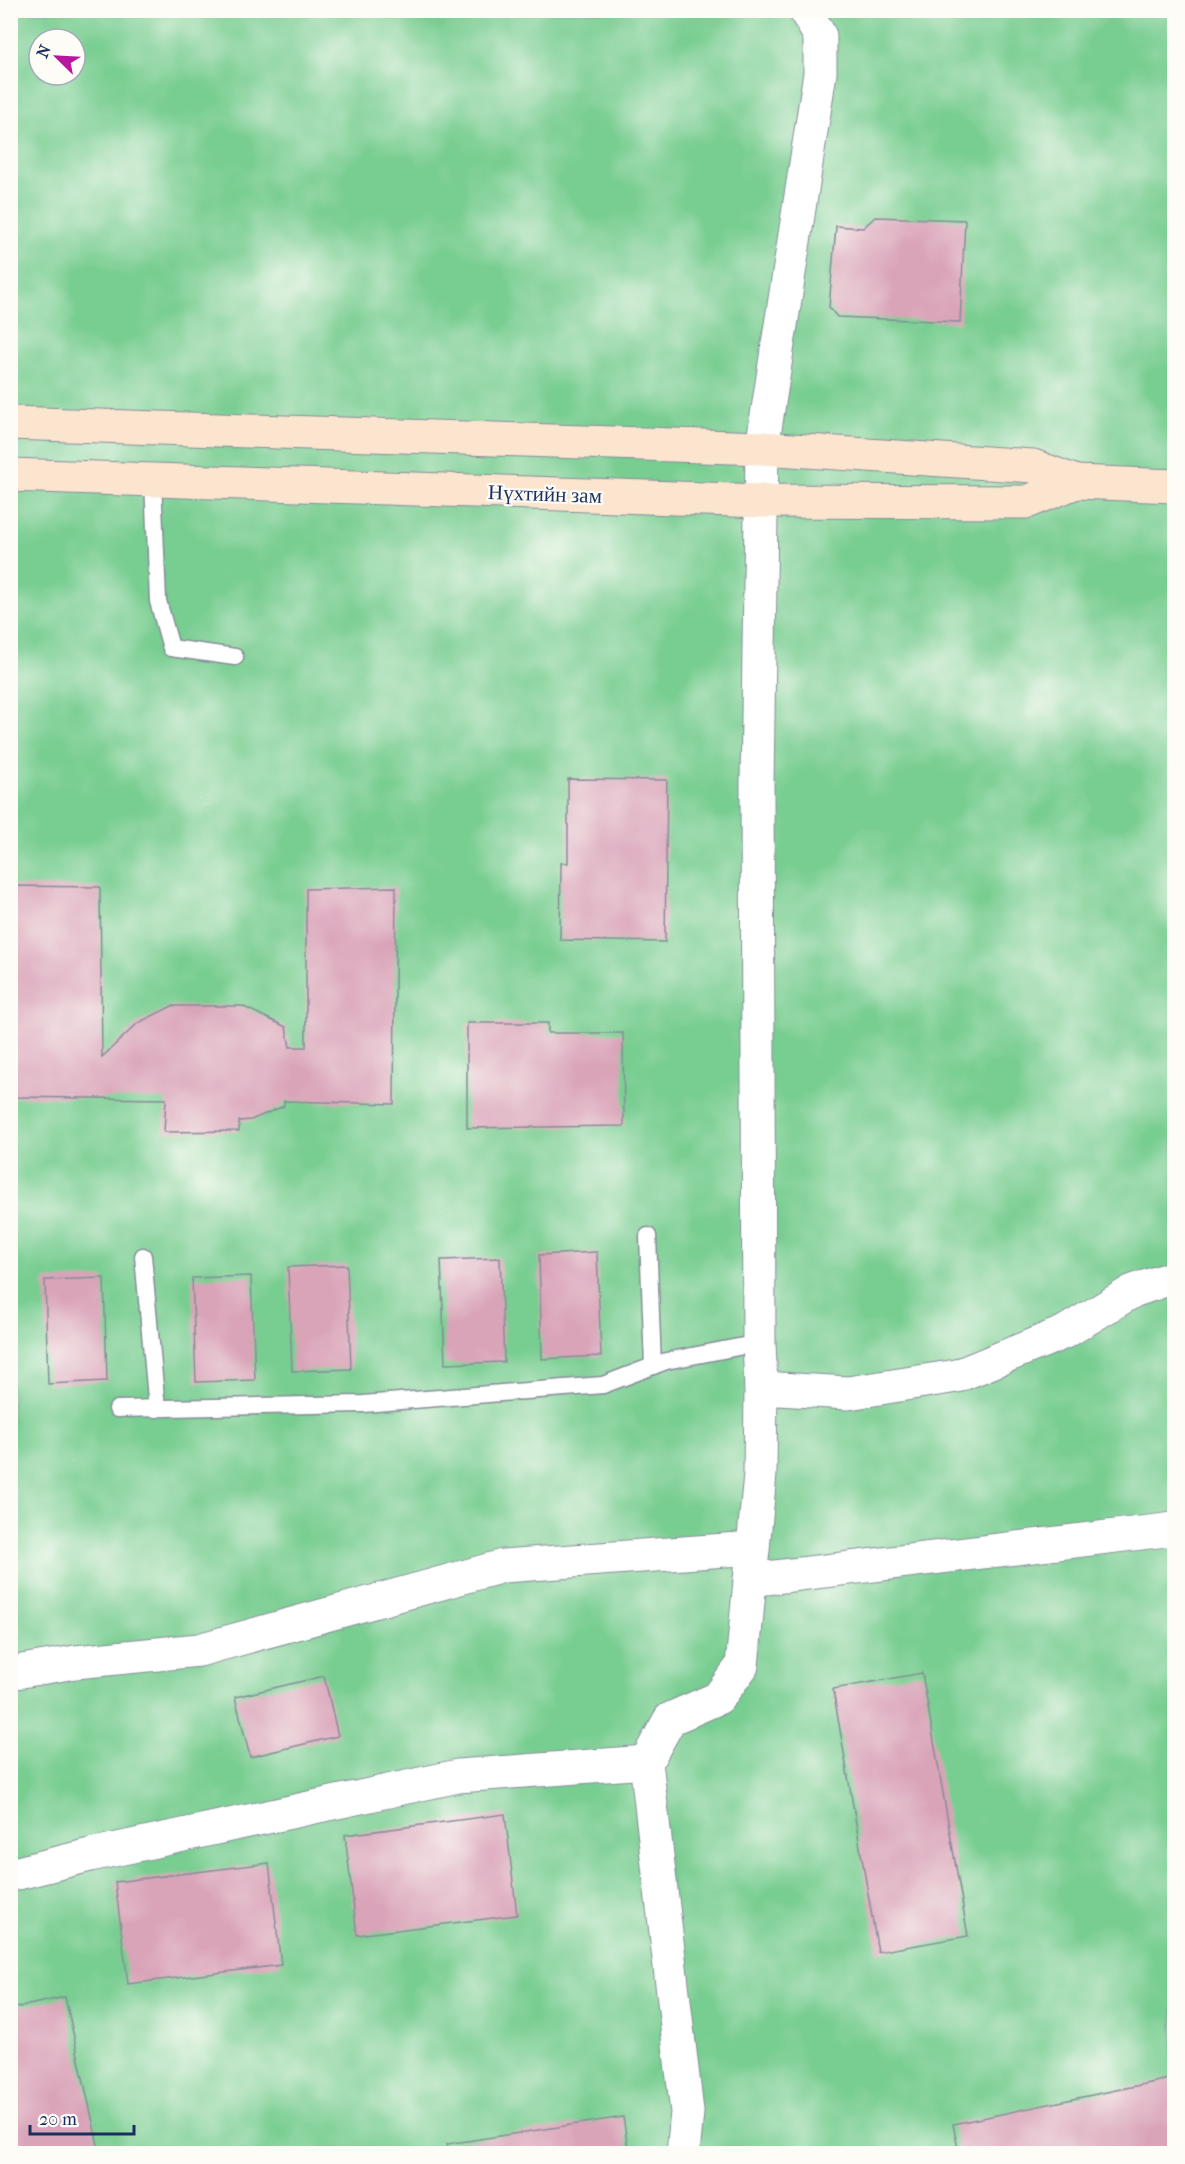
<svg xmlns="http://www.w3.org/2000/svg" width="1185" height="2164" font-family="'IM FELL French Canon',serif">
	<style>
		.green { fill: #78cd91; stroke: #4a7e78; stroke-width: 1.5; fill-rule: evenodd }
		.building { fill: #d9a3b8 }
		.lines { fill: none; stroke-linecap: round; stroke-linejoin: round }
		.lane-casing { stroke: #858d98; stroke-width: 19 }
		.street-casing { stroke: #858d98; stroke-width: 35 }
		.secondary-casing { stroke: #858d98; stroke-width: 35 }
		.lane { stroke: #fff; stroke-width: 16 }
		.street { stroke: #fff; stroke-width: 33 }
		.secondary { stroke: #fbe5cf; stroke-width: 33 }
		.labels { text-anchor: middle; stroke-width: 4.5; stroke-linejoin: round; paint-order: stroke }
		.street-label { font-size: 21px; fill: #1b2f5e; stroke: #fdfcf7 }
	</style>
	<rect width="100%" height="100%" fill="#fdfcf7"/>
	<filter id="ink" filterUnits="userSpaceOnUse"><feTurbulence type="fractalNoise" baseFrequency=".0167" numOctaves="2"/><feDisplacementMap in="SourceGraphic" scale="12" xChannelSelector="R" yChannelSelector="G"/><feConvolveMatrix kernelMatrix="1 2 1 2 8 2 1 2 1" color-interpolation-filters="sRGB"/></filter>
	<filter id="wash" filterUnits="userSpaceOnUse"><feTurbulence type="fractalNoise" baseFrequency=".008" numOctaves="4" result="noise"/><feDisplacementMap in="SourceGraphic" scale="24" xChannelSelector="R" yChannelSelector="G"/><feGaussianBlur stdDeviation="1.35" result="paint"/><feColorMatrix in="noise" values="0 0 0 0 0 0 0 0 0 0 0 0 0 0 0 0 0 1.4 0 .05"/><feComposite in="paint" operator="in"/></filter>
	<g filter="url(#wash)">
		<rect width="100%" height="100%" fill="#efebd3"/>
		<path class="green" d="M11 11H1174V2153H11ZM39 39H75V75H39Z"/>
		<g id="blocks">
			<g class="building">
				<polygon points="875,217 965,220 960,322 837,317 829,307 836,226 863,228"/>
				<polygon points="568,779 667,780 665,942 560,940 561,863 568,863"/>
				<polygon points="10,886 100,887 102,1057 138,1023 172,1006 242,1006 286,1027 290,1047 306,1047 306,889 396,887 394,1104 284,1101 284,1106 251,1120 239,1121 239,1131 164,1132 166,1099 10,1097"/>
				<polygon points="467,1023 548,1023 548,1033 623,1033 624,1126 467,1128"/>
				<polygon points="597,1252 601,1356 542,1359 539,1255"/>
				<polygon points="500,1258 504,1362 445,1364 441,1260"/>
				<polygon points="347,1265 351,1369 292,1371 288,1267"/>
				<polygon points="251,1276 255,1380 196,1382 192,1278"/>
				<polygon points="104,1278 107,1381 48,1384 45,1280"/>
				<polygon points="922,1673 968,1936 878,1952 833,1689"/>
				<polygon points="324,1676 338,1736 250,1757 235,1697"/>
				<polygon points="505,1814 517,1915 357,1935 345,1835"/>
				<polygon points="269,1863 281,1965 128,1984 115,1882"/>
				<polygon points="65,1997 100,2154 10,2154 10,2009"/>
				<polygon points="1174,2078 1174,2154 959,2154 953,2124"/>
				<polygon points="623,2117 629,2154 449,2154 447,2144"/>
			</g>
		</g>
	</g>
	<g filter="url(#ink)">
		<use href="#blocks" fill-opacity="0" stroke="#858d98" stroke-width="1.5"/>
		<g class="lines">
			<g class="lane-casing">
				<g id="lane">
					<polyline points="153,480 158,601 171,648 235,657"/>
					<polyline points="648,1236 653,1366"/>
					<polyline points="143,1256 157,1409"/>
					<polyline points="117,1409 363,1404 603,1385 666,1361 759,1343"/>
				</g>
			</g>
			<g class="street-casing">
				<g id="street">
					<polyline points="761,1388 848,1393 957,1376 1065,1332 1133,1291 1174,1277"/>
					<polyline points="750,1580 1174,1529"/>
					<polyline points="10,1673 75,1662 199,1650 503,1566 753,1548"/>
					<polyline points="10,1875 90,1855 458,1776 646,1762"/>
					<polyline points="683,2154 687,2112 646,1762 670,1719 718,1698 742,1666 760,1474 761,1388 759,1343 757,785 762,448 820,73 820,36 805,10"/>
				</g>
			</g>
			<g class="secondary-casing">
				<g id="secondary">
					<polyline points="10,423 762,448 1033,466 1076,482 1174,486"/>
					<polyline points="10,475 762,501 1027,502 1076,482"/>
				</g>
			</g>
			<use href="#lane" class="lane"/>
			<use href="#street" class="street"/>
			<use href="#secondary" class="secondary"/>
		</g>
	</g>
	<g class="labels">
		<g class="street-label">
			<text transform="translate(545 494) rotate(2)" y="7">Нүхтийн зам</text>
		</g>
	</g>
	<rect width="1185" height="2164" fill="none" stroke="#fdfcf7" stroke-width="36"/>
	<g transform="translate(57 57) rotate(294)"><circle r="28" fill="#fdfcf7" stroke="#a3aaba" stroke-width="1.5"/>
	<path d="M0-4.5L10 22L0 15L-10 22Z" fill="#b5179e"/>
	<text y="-9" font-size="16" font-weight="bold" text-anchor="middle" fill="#1b2f5e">N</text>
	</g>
	<path d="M30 2125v9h104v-9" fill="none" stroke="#1b2f5e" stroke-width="3"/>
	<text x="39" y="2125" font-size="18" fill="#1b2f5e" stroke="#fdfcf7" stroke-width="4.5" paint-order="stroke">20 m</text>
</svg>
